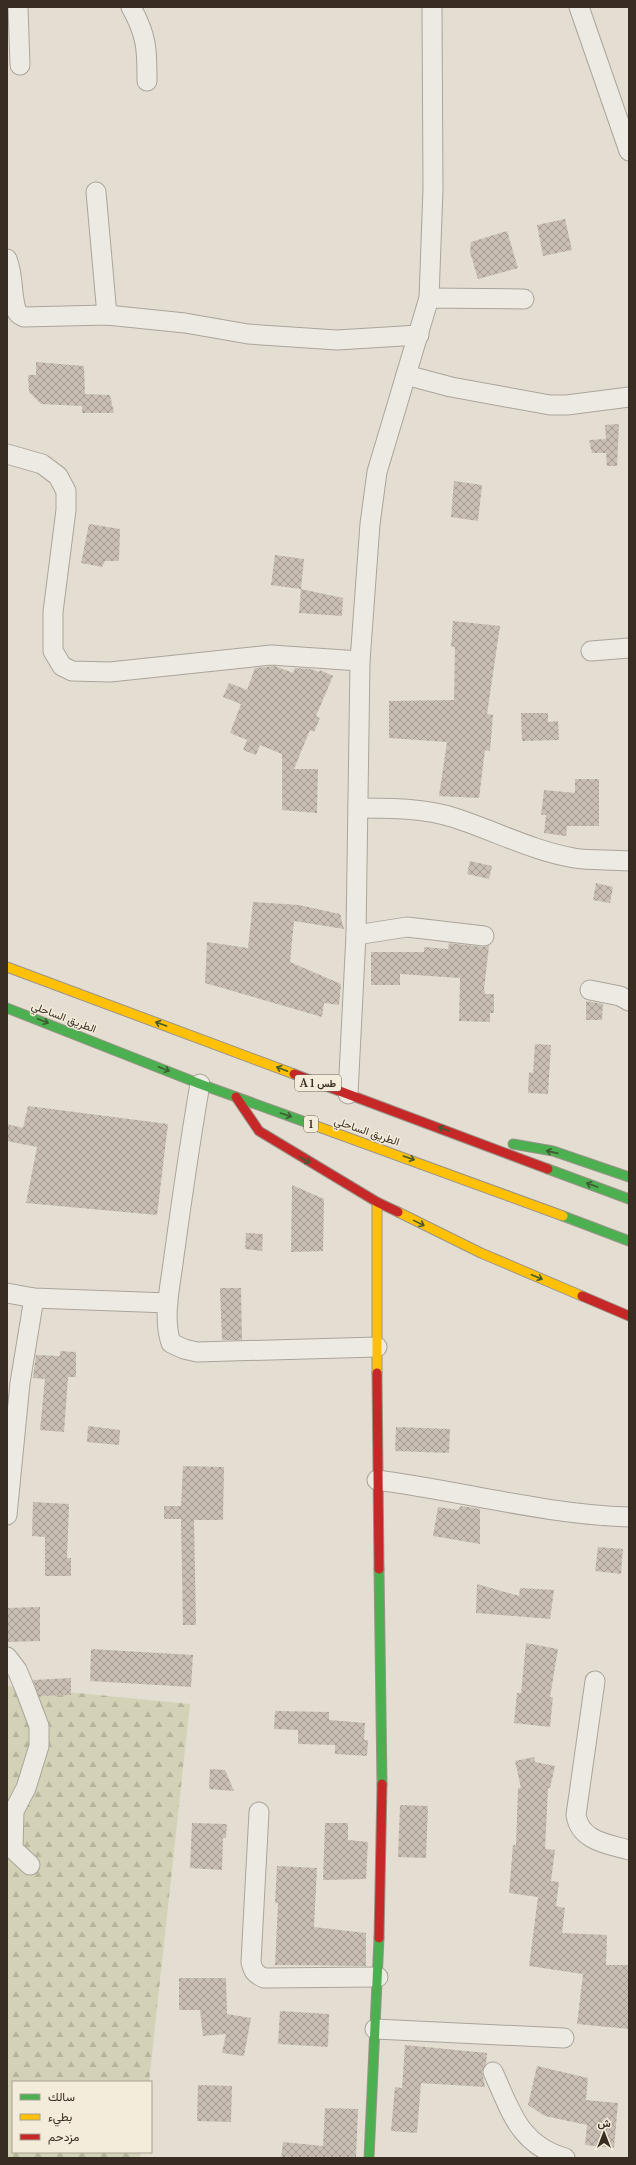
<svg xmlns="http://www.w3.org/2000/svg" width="636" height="2165" font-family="'Libre Baskerville',Vazirmatn,serif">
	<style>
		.forest { fill: url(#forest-firs) }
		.building { fill: url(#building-cross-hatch) }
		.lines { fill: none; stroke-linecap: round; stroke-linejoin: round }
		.street-casing { stroke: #aaa49a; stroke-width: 21 }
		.fast-casing { stroke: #9a938a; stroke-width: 11 }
		.slow-casing { stroke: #9a938a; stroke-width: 11 }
		.jam-casing { stroke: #9a938a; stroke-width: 11 }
		.street { stroke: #edeae3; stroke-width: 19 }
		.fast { stroke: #4caf50; stroke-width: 9 }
		.slow { stroke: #ffc107; stroke-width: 9 }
		.jam { stroke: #c62828; stroke-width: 9 }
		.oneway { stroke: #405a33 }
		.labels { text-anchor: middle; stroke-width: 3; stroke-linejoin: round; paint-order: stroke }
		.shield { fill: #f3ecda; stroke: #71665a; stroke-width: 1 }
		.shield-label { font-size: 10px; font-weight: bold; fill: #392d23 }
		.street-label { font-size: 11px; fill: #392d23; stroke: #f3ecda }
	</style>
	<defs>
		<pattern id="forest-firs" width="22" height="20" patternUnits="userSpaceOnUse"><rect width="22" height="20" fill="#d3d2b6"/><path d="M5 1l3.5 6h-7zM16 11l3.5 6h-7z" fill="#b6b59c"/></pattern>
		<pattern id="building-cross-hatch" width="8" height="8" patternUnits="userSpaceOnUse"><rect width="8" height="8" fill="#c8beb3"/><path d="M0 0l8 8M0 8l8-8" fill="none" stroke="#a39b91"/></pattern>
	</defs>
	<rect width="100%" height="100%" fill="#e4ded2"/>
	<polygon class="forest" points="7,1686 190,1704 149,2082 13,2082 13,2152 141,2152 140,2158 7,2158"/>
	<g class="building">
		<polygon points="565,219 572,250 543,256 537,225"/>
		<polygon points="507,231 518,268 478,279 470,252 471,242"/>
		<polygon points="36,362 84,366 85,394 110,395 114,413 82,413 82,406 41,404 29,392 28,375 36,375"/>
		<polygon points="619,424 617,466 607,466 606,453 592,453 589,440 606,439 605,425"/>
		<polygon points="454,481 482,485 478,521 451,517"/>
		<polygon points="89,524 120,529 119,561 105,561 102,567 81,563"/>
		<polygon points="275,555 304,559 301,589 271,585"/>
		<polygon points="301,589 343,598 342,616 299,613"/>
		<polygon points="453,621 500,626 487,714 493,715 490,751 485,750 479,798 439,796 447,742 389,738 389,701 454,700 455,647 451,647"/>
		<polygon points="275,666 293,673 295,668 311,669 319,672 320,670 333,676 316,716 320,718 314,732 310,730 294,769 318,769 317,813 282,810 282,754 260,745 256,755 243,750 247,740 230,733 241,704 223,697 229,683 247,690 255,668"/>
		<polygon points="521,713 548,713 548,722 558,721 559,740 522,741"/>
		<polygon points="575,779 599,779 599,826 567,826 566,836 544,833 546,815 541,815 544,790 575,793"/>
		<polygon points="470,861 492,866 489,879 467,874"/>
		<polygon points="596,883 613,887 610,903 593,900"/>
		<polygon points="253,902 299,905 340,914 344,929 294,921 290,962 341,984 339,1005 324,1003 322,1017 205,983 207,942 248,948"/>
		<polygon points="449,943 483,947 489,946 484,989 485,994 494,994 494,1013 490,1013 490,1022 459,1021 460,978 400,974 400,985 371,985 371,952 424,952 424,947 448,949"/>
		<polygon points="586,1001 603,1004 602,1020 586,1020"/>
		<polygon points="535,1044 551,1045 548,1094 528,1093 529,1072 533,1073"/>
		<polygon points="28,1106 168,1124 157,1215 26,1203 37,1147 7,1141 7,1124 23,1128"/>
		<polygon points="292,1185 324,1199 323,1251 291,1252"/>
		<polygon points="246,1233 263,1234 262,1251 245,1249"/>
		<polygon points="220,1288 241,1288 242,1340 222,1340"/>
		<polygon points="60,1351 76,1352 76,1377 68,1377 64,1432 40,1430 45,1379 33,1378 36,1355 60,1356"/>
		<polygon points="88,1426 120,1430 119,1445 87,1442"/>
		<polygon points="396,1427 450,1429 449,1453 395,1451"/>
		<polygon points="183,1466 224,1467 223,1520 194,1520 196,1625 183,1625 181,1519 164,1519 164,1506 181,1506"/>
		<polygon points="33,1502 69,1504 67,1558 71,1558 71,1576 45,1576 45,1537 32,1536"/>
		<polygon points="461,1506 480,1509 480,1544 433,1536 438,1507 458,1510"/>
		<polygon points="598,1547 623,1549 621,1574 595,1571"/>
		<polygon points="477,1584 519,1596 520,1588 554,1590 550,1619 476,1613"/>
		<polygon points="40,1607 40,1641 7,1642 7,1608"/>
		<polygon points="526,1643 558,1649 550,1697 553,1697 550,1727 514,1723 517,1693 521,1693"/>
		<polygon points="91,1649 193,1655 191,1687 90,1681"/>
		<polygon points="71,1678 71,1695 39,1696 33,1680"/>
		<polygon points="275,1711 329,1712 329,1720 365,1723 364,1740 368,1740 367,1756 335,1754 335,1745 298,1744 298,1730 274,1729"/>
		<polygon points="534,1757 535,1762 555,1766 550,1788 548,1788 545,1849 555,1850 551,1881 559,1882 556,1906 565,1908 562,1933 607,1935 606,1965 629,1965 629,2029 577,2024 583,1974 529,1966 538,1897 509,1893 513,1845 516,1845 518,1788 521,1788 515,1761"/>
		<polygon points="210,1769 225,1770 234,1791 209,1789"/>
		<polygon points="400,1805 428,1806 426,1858 398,1857"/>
		<polygon points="192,1823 227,1824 226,1838 223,1838 222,1870 190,1868"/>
		<polygon points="325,1823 348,1823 348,1840 368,1842 366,1879 323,1880"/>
		<polygon points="277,1866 317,1868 314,1927 366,1933 366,1966 275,1965 278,1903 275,1903"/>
		<polygon points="179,1978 226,1978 227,2014 251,2018 244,2056 222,2053 226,2034 203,2036 200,2010 179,2010"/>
		<polygon points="280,2011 329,2014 328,2047 278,2044"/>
		<polygon points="405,2045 487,2053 486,2064 482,2071 485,2087 421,2083 417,2133 391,2131 395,2087 402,2088"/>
		<polygon points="537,2066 588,2078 586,2100 618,2103 614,2148 585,2145 587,2125 545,2116 528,2105"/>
		<polygon points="198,2085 232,2086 231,2122 197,2121"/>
		<polygon points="325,2108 358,2109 356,2158 281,2158 283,2142 323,2146"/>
	</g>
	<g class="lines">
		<g class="street-casing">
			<g id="street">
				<polyline points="18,7 20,65"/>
				<path d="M131 7C147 36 147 49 147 81"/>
				<polyline points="579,7 629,151"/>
				<polyline points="96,192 107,315"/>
				<path d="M7 259C14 277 11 293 16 309 17 314 20 315 24 317L107 315 185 323 248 334 337 340 419 335"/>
				<polyline points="429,298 433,189 432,7"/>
				<polyline points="406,375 451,387 550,405 567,405 629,397"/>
				<polyline points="7,454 42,464 58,476 66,491 66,510 53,612 53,651 62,666 72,671 110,672 271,655 360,661"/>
				<polyline points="591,651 629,648"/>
				<path d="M358 808C390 808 425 808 455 818 495 831 533 851 574 858 592 861 611 859 629 861"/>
				<polyline points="356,935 407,927 484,936"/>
				<polyline points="590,990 620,996 629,1001"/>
				<path d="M200 1084C190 1141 182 1198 174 1256 171 1283 162 1316 171 1343L184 1349 197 1352 377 1347"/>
				<polyline points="348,1094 356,935 360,661 370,524 377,472 429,298 524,299"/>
				<polyline points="7,1293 34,1298 168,1303"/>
				<path d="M377 1480C461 1491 543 1514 629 1517"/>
				<polyline points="7,1515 20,1383 34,1298"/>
				<polyline points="7,1657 17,1670 25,1689 39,1726 39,1746 26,1788 14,1811 13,1849 30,1865"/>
				<path d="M595 1681 576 1815C580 1841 608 1844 629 1850"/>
				<path d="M259 1812 251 1962C253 1971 255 1974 264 1978L378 1977"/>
				<polyline points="375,2029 564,2038"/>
				<path d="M493 2072C511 2111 519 2145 565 2158"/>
			</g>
		</g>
		<g class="fast-casing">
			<g id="fast">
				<polyline points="7,1008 200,1084 308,1123"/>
				<polyline points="513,1144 553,1151 629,1177"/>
				<polyline points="548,1169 629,1199"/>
				<polyline points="563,1216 629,1241"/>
				<polyline points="379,1569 382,1784"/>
				<polyline points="369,2158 379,1938"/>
			</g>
		</g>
		<g class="slow-casing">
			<g id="slow">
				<polyline points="7,967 294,1074"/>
				<polyline points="308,1123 563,1216"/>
				<polyline points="377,1202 377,1373"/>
				<polyline points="398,1212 481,1253 582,1296"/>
			</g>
		</g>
		<g class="jam-casing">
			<g id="jam">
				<polyline points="294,1074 548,1169"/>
				<polyline points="236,1097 259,1131 377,1202 398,1212"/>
				<polyline points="582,1296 629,1316"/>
				<polyline points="377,1373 379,1569"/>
				<polyline points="379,1938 382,1784"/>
			</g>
		</g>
		<use href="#street" class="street"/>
		<use href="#fast" class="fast"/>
		<use href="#slow" class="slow"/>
		<use href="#jam" class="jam"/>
	</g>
	<defs><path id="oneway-shaft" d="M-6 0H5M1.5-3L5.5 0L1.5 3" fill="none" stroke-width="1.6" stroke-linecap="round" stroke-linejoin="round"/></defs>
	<g class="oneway">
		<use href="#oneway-shaft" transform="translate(43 1021) rotate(21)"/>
		<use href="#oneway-shaft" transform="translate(161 1024) rotate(-160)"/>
		<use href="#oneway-shaft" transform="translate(164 1069) rotate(22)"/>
		<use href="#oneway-shaft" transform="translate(282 1069) rotate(-159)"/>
		<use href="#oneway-shaft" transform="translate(286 1115) rotate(19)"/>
		<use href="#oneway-shaft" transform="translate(444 1129) rotate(-160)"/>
		<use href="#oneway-shaft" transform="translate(552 1152) rotate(-167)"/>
		<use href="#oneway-shaft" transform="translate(409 1158) rotate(19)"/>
		<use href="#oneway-shaft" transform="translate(305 1160) rotate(30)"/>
		<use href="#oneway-shaft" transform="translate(592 1185) rotate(-160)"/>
		<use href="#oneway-shaft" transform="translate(419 1223) rotate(26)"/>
		<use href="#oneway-shaft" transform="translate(537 1277) rotate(23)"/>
	</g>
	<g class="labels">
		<g class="shield">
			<rect x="295" y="1075" width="46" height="16" rx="3"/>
			<rect x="304" y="1116" width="14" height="16" rx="3"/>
		</g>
		<g class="shield-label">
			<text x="318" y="1087">A 1 طس</text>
			<text x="311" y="1128">1</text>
		</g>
		<g class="street-label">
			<text transform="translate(64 1017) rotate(21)" y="4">الطريق الساحلي</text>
			<text transform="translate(367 1131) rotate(19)" y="4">الطريق الساحلي</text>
		</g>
	</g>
	<rect width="636" height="2165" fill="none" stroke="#392d23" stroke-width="16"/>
	<rect x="12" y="2081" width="140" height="72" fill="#f3ecda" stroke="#a9a091"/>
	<rect x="20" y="2094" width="20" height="6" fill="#4caf50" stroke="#a9a091"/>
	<text x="48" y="2101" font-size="12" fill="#392d23">سالك</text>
	<rect x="20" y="2114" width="20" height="6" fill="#ffc107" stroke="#a9a091"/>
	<text x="48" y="2121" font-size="12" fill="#392d23">بطيء</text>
	<rect x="20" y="2134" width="20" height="6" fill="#c62828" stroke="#a9a091"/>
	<text x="48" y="2141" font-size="12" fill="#392d23">مزدحم</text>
	<g transform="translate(604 2133)" stroke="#f3ecda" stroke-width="3" paint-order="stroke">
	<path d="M0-3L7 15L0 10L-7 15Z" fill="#392d23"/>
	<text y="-6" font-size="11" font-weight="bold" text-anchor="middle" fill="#392d23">ش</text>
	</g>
</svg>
